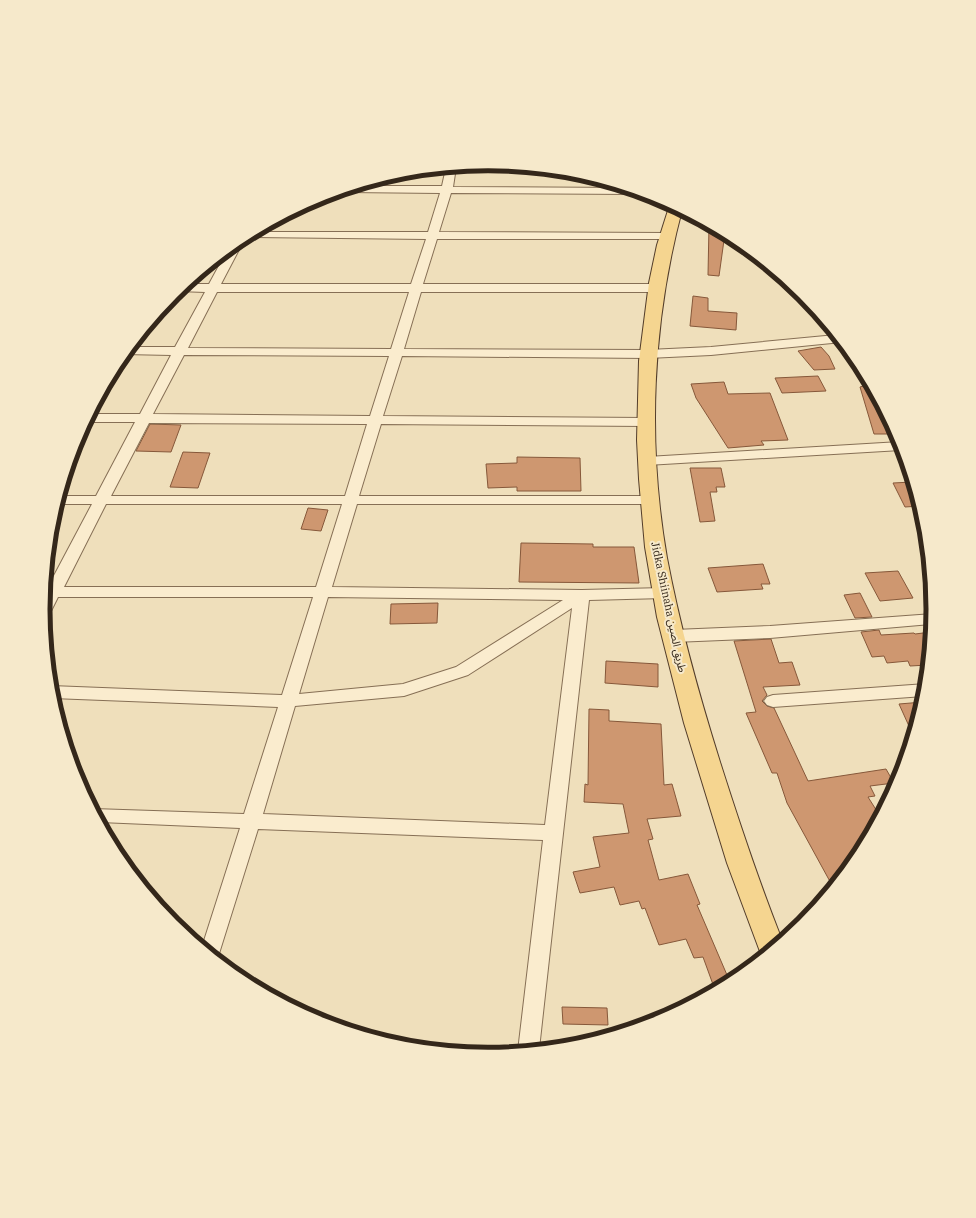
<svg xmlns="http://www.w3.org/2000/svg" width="976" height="1218" font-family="'IBM Plex Serif','Noto Sans Arabic',serif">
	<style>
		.building { fill: #ce9770; stroke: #86583a }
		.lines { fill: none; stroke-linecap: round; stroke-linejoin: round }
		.minor-casing { stroke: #866f55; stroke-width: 2 }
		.primary-casing { stroke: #533d2a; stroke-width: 2 }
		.minor { fill: #faecce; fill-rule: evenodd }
		.primary { fill: #f5d590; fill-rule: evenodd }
		.labels { text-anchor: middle; stroke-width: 4; stroke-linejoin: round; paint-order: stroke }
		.street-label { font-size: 11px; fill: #34271a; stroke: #f6e9cb }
		.rim { fill: none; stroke: #34271a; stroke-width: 5 }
	</style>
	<rect width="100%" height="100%" fill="#efdfbb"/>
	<g class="building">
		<polygon points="709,225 725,233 719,276 708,275"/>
		<polygon points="693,296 708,298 708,311 737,313 736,330 690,326"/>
		<polygon points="821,347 829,356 835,369 814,370 798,351"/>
		<polygon points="818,376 826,391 782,393 775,378"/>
		<polygon points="724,382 728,394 770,393 788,440 761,441 764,445 728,448 696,398 691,384"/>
		<polygon points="870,384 875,394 891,434 874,434 860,387"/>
		<polygon points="150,424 181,425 171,452 136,451"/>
		<polygon points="183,452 210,453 198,488 170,487"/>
		<polygon points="517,457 580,458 581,491 517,491 517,487 488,488 486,464 517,463"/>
		<polygon points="690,468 721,468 725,487 716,487 717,492 710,492 715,521 700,522"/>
		<polygon points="912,482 920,506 905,507 893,483"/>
		<polygon points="308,508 328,510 321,531 301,529"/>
		<polygon points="521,543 593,544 593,547 634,547 639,583 519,582"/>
		<polygon points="763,564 770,584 761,584 763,589 717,592 708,568"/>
		<polygon points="898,571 913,598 880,601 865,573"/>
		<polygon points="860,593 872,617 855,618 844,595"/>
		<polygon points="438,603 437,623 390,624 391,604"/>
		<polygon points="879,630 881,635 914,633 915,634 931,632 928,665 910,666 908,661 887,663 884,656 872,657 861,632"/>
		<polygon points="771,639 779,663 792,662 800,685 763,687 767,695 762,701 767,706 774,708 808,781 886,769 894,783 870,786 875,796 868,797 880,816 858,856 833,887 787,803 777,773 772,773 746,713 756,712 734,641"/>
		<polygon points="606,661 658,664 658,687 605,683"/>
		<polygon points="923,702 913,735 899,704"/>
		<polygon points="589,709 609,710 609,721 661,724 664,785 672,784 681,816 647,819 653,839 648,840 659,880 688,874 700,904 697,905 730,982 715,990 703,957 694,958 686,939 659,945 645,908 642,909 639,901 620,905 614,887 580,893 573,872 600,867 593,837 629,833 623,804 584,802 585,784 588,785"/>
		<polygon points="562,1007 607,1008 608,1025 563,1024"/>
	</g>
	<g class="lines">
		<g class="minor-casing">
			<g id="minor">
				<path d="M456 167 453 187 625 188 639 192 634 194 451 193 439 232 667 233 671 234 673 236 671 238 667 239H437L423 284H656L660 285 662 288 660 291 656 292H421L404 349 648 350 711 347 836 335 842 342 711 355 648 358 402 356 383 416 646 418 651 419 653 422 651 425 646 426 381 424 359 496H650L655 497 657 500 655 503 650 504H357L332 587 582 590 664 588 670 589 672 593 670 597 664 598 589 600 539 1049 518 1051 543 840 258 829 217 960 202 947 240 828 100 822 93 809 244 814 278 707 52 698 51 686 282 695 313 597H58L49 615 44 616 45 587H48L92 504H57L60 496H96L135 422H86L90 414H140L171 355 124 354 130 347H175L205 292 178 291 185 284H209L227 251 240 239 243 242 221 284H411L426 239 244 237 255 232H428L440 193 348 192 343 190 357 186H442L446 168ZM217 292H409L391 349 188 348ZM184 355 389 356 370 416 153 414ZM149 423 367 424 345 496H111ZM106 504H342L316 587H64ZM328 597 563 600 456 667 403 684 299 694ZM572 608 545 825 263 814 295 706 404 696 468 675Z"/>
				<polygon points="900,442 903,450 901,450 647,465 642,464 640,461 642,458 647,457"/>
				<polygon points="933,614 931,624 770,638 674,642 668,640 666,636 668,632 674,630 770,626"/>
				<polygon points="926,684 924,696 773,707 767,705 764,701 767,697 773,695"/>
			</g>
		</g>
		<g class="primary-casing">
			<path id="primary" d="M670 204 682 210C652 323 647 443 667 558 680 627 699 695 720 762 739 822 759 882 782 940L762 957 727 863 684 723 657 617 645 547 639 479 637 440 639 361 649 283 657 245Z"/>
		</g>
		<use href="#minor" class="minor"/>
		<use href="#primary" class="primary"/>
	</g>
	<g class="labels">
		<g class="street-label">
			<text transform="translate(669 607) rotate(78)" y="4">Jidka Shiinaha طريق الصين</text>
		</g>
	</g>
	<path d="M0 0H976V1218H0ZM50 609a438 438 0 1 1 876 0a438 438 0 1 1-876 0Z" fill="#f6e9cb" fill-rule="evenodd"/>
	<path class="rim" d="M50 609a438 438 0 1 1 876 0a438 438 0 1 1-876 0Z"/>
</svg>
